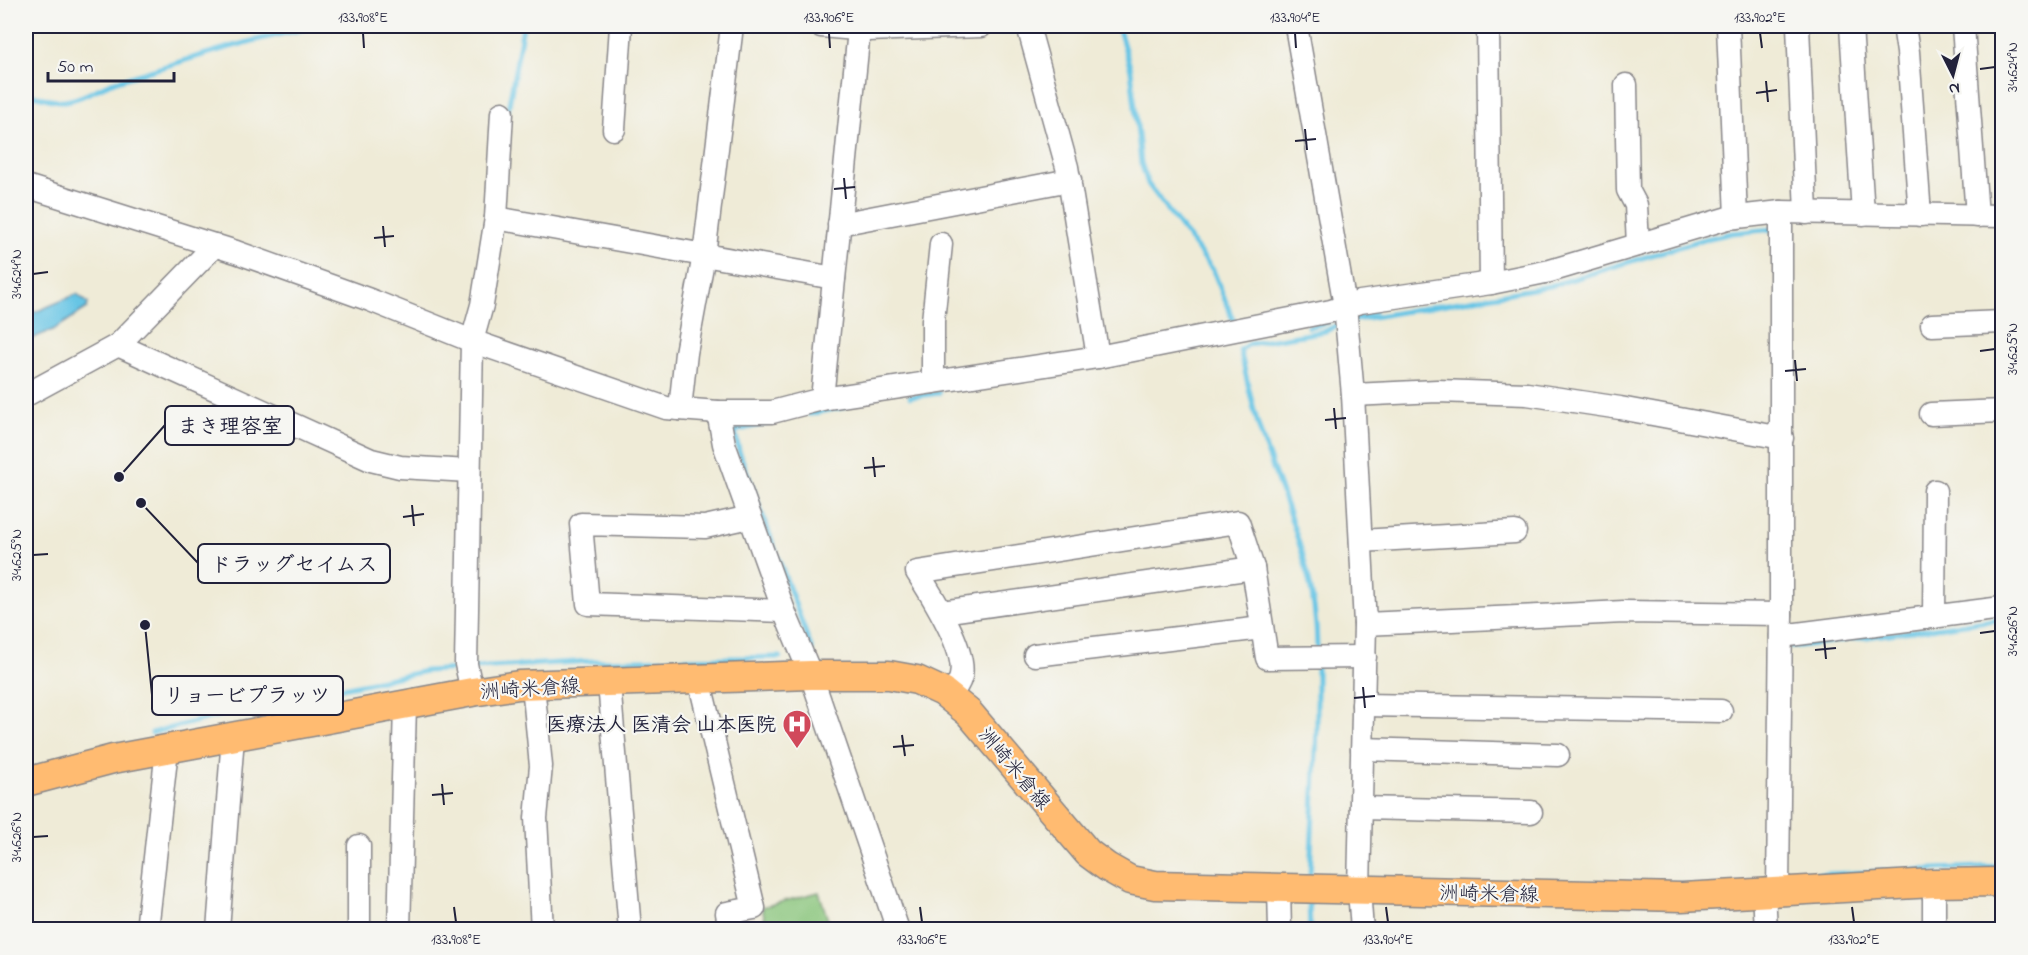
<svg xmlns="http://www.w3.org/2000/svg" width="2028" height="955" font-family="'Indie Flower','Klee One',sans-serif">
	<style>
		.green { fill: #88c47a; stroke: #55735a; stroke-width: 1.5 }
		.water { fill: #66c5e5; stroke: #447490; stroke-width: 1.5 }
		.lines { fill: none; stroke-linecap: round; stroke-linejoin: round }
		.stream { stroke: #66c5e5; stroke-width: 5 }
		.minor-casing { stroke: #888689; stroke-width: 25 }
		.major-casing { stroke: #888689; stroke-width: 31 }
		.minor { stroke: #fff; stroke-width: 22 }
		.major { stroke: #ffbb71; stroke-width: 28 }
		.ticks { fill: none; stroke: #22223b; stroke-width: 2 }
		.labels { text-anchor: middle; stroke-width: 4.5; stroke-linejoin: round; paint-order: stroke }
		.street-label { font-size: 20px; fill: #22223b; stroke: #f6f6f2 }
		.poi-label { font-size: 20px; font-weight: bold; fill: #22223b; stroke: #f6f6f2; text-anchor: end }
		.leader { fill: none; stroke: #22223b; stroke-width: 2 }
		.callout-dot { fill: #22223b; stroke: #f6f6f2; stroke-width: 2 }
		.callout { fill: #f6f6f2; stroke: #22223b; stroke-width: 2 }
		.callout-label { font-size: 21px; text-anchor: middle; font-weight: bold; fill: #22223b }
		.neatline { fill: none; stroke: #22223b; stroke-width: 2 }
		.ticks-label { font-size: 15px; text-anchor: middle; fill: #22223b }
	</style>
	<rect width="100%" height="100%" fill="#f6f6f2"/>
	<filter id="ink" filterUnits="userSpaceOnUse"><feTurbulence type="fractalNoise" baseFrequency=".0167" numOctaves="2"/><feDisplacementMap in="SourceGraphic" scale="12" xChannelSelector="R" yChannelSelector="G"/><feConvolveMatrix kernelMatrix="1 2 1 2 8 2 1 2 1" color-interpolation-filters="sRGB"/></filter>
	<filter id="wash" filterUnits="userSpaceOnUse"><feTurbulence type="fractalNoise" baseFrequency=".008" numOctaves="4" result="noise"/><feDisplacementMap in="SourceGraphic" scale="24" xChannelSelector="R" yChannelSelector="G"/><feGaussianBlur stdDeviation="1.35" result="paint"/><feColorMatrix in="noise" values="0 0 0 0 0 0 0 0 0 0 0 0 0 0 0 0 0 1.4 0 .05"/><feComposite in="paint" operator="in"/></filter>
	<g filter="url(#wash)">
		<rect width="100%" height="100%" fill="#efebd7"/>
		<polygon class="green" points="819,892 831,929 767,929 762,907"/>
		<polygon class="water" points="77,294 88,303 87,308 55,329 26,341 26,316"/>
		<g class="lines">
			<g class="stream">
				<polyline points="783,26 815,31"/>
				<polyline points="1118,26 1131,70 1141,163 1148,184 1213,270 1235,325"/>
				<polyline points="1034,29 1068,26"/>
				<polyline points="983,33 1025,30"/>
				<path d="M26 93C39 96 56 104 70 100 86 97 101 86 117 81 184 61 251 38 321 26"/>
				<polyline points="508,110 523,26"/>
				<polyline points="1354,315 1374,311"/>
				<polyline points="1350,321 1550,286 1701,240 1732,233 1774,229"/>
				<polyline points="1308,327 1323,324 1328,321"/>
				<polyline points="910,397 939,393"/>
				<polyline points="809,414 844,407"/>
				<polyline points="771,422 735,431 739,451 812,650"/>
				<polyline points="1791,647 2002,619"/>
				<path d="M1317 651C1318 573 1285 507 1261 434 1252 407 1247 378 1240 350L1249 344 1326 331 1341 323"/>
				<polyline points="473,668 593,661 780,657"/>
				<polyline points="152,733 259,705 426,671 460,669"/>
				<polyline points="1310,875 1317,729 1317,664"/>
				<polyline points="1786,876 2002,866"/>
				<polyline points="1309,901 1310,930"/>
			</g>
		</g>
	</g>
	<g filter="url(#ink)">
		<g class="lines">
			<g class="minor-casing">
				<g id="minor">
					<polyline points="821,26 867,30 981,26"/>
					<polyline points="1028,26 1067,167 1098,357"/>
					<polyline points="1296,26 1345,306 1353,395 1365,624 1359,890 1362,930"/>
					<polyline points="1488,26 1491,283"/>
					<polyline points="1728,26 1736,217"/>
					<polyline points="1798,26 1806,213"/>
					<polyline points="1851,26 1863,214"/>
					<polyline points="1904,26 1908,52 1920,215"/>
					<polyline points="1963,26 1977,216"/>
					<polyline points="1626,85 1628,190 1636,205 1638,245"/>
					<polyline points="614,129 621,26"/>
					<polyline points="26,186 236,252 370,300 472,341 666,408 718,412 772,412 822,399 1098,357 1331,311 1360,302 1491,283 1550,271 1728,218 1781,212 2002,216"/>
					<polyline points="496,218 834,278"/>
					<polyline points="839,224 1070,180"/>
					<polyline points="1932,325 2002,322"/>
					<polyline points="118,345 371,460 400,467 469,471"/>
					<polyline points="933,382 933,321 941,244"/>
					<polyline points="26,395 118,345 215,245"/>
					<polyline points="1353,395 1437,391 1527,394 1620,408 1782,438"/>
					<polyline points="822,399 859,30"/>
					<polyline points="680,409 686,353 704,255 732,26"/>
					<polyline points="718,412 724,444 784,611 811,675 898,930"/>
					<polyline points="1931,414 2002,411"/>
					<polyline points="750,517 705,527 581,524 588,604 784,611"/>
					<polyline points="1361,541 1515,532"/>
					<polyline points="942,612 1253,568"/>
					<polyline points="1934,617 1935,491"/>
					<polyline points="1365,624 1624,612 1781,614"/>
					<polyline points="1781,636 2002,608"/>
					<polyline points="1035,655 1262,628"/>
					<polyline points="699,679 754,908 727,913 730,930"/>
					<polyline points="609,683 630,930"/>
					<polyline points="533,685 541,766 536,818 542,930"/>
					<polyline points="472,692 466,664 472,341 482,305 496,218 502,113"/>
					<path d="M950 697C953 691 960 683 961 676 967 650 931 594 917 572L1238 522 1253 568 1267 658 1365 657"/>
					<polyline points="1363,705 1721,711"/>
					<polyline points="1362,749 1558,755"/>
					<polyline points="1361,808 1531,812"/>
					<polyline points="1279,889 1280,930"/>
					<polyline points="1778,891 1781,614 1781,212"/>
					<polyline points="1764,892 1766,930"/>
					<polyline points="147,930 167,749"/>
					<polyline points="218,930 233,737"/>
					<polyline points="359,930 359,846"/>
					<polyline points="399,930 405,705"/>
					<polyline points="1934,930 1934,883"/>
				</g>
			</g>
			<g class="major-casing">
				<polyline id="major" points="26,782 113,759 472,692 519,685 811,675 889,675 917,680 943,692 969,713 1088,853 1107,867 1130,880 1155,885 1682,897 1934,883 2002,882"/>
			</g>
			<use href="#minor" class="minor"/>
			<use href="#major" class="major"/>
		</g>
	</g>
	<path class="ticks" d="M363 33 364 48M829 33 830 48M1295 33 1296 48M1760 33 1762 48M1980 69 1995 67M1766 81 1768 102M1756 93 1777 90M1305 129 1307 150M1295 141 1316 139M844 178 846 199M834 189 855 187M383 226 385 247M374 238 394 236M33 274 48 272M1980 351 1995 349M1795 360 1797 381M1785 371 1806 369M1334 408 1336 429M1325 420 1346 418M873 457 875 477M864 468 885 466M412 505 414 526M403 517 424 514M33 555 48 554M1980 633 1995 631M1824 638 1826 659M1815 650 1836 648M1363 687 1365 708M1354 698 1375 696M902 735 905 756M893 747 914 745M442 784 444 805M432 795 453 793M33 837 48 836M454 907 456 922M920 907 922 922M1386 907 1388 922M1852 907 1854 922"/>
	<defs>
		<g id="hospital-pin" transform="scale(1.5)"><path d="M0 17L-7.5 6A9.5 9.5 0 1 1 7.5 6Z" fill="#d1495b" stroke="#f6f6f2"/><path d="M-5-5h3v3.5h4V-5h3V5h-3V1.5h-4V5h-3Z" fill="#fff"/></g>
	</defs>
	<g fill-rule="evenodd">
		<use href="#hospital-pin" x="797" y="724"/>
	</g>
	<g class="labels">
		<g class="street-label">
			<text transform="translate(530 688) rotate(-4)" y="7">洲崎米倉線</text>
			<text transform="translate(1015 768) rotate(50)" y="7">洲崎米倉線</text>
			<text transform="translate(1489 893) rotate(1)" y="7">洲崎米倉線</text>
		</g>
		<g class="poi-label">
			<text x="776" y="731">医療法人 医清会 山本医院</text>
		</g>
	</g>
	<path class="leader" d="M119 477L165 425M141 503L198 563M145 625L152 695"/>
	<g class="callout-dot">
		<circle cx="119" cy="477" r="6"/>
		<circle cx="141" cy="503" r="6"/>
		<circle cx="145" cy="625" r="6"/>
	</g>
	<g class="callout">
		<rect x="165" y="406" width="129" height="39" rx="6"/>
		<rect x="198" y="544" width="192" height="39" rx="6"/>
		<rect x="152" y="676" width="191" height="39" rx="6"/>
	</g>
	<g class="callout-label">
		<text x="230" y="433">まき理容室</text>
		<text x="294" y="571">ドラッグセイムス</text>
		<text x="247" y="702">リョービプラッツ</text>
	</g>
	<rect width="2028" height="955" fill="none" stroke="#f6f6f2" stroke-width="66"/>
	<g transform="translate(1953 75) rotate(174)" stroke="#f6f6f2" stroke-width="4.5" paint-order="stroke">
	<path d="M0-4.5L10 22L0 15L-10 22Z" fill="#22223b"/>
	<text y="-9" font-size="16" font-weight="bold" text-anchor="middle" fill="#22223b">N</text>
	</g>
	<path d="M48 72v9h126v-9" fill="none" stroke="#22223b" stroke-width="3"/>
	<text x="57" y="72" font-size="18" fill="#22223b" stroke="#f6f6f2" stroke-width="4.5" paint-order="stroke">50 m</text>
	<rect x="33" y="33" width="1962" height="889" class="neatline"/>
	<g class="ticks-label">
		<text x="363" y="22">133.908°E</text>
		<text x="829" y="22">133.906°E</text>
		<text x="1295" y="22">133.904°E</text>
		<text x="1760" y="22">133.902°E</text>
		<text transform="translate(2012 67) rotate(-90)" y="5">34.624°N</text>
		<text transform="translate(16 274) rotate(-90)" y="5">34.624°N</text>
		<text transform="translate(2012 349) rotate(-90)" y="5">34.625°N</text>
		<text transform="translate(16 555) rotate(-90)" y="5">34.625°N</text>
		<text transform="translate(2012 631) rotate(-90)" y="5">34.626°N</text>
		<text transform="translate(16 837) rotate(-90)" y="5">34.626°N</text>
		<text x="456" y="944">133.908°E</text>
		<text x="922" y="944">133.906°E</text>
		<text x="1388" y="944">133.904°E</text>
		<text x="1854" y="944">133.902°E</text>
	</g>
</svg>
